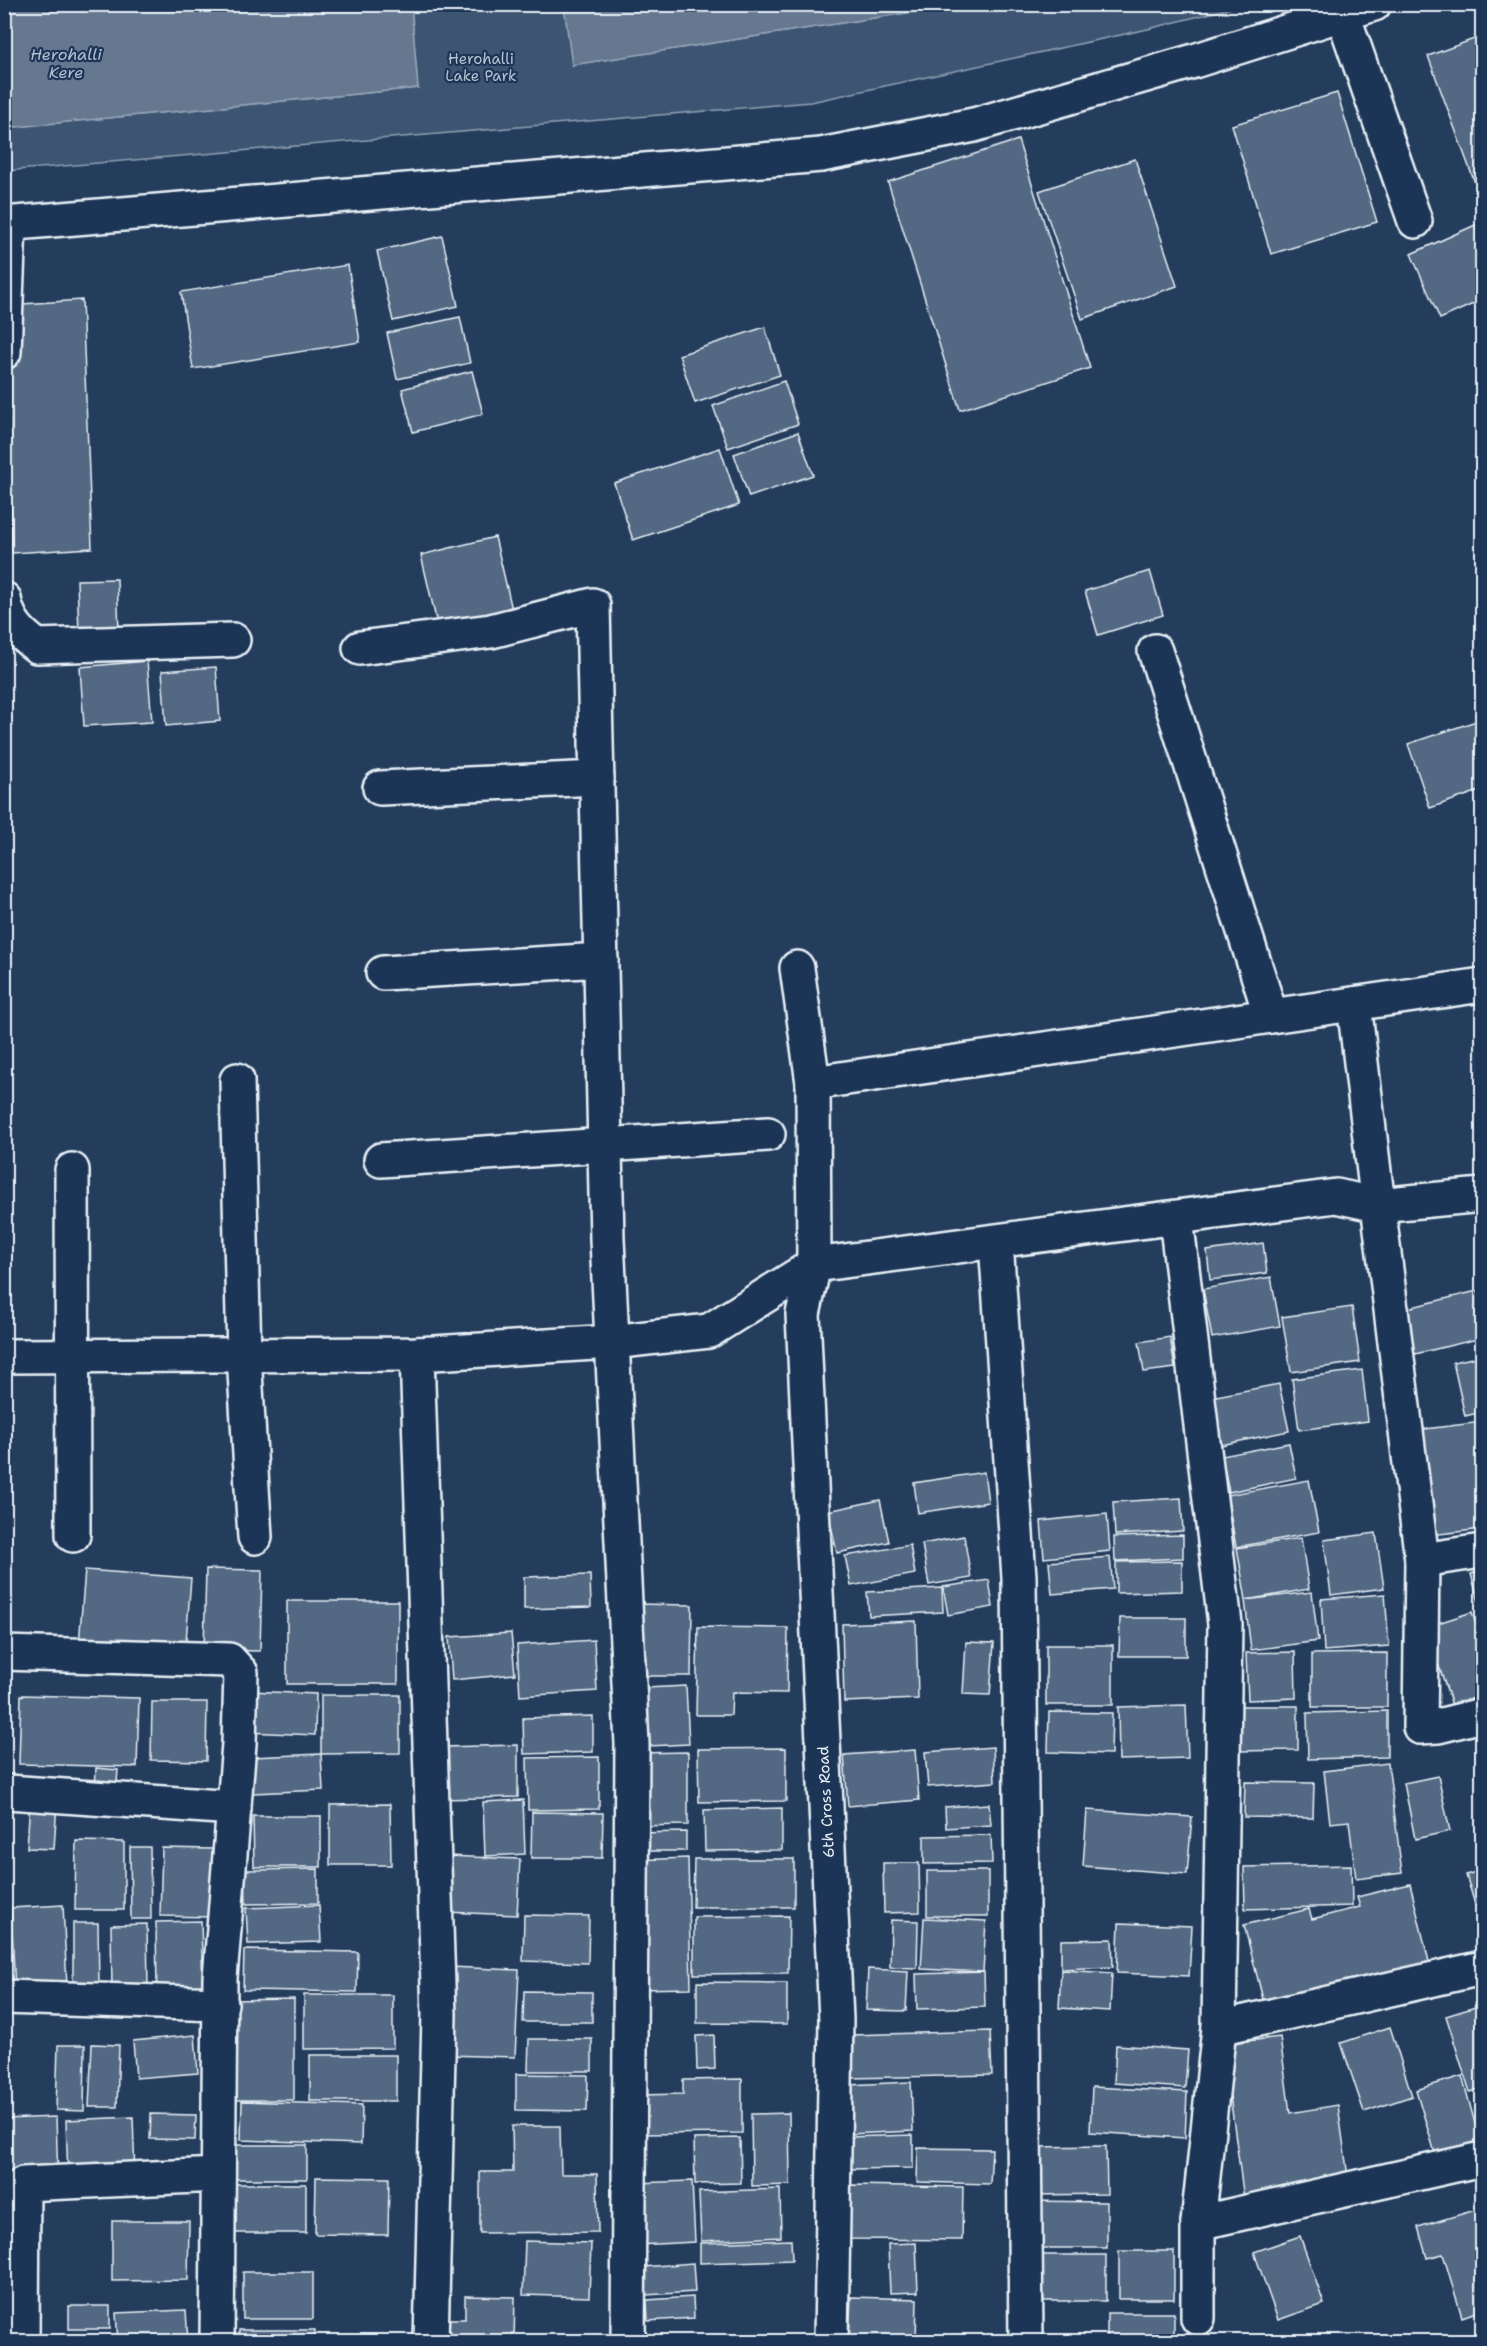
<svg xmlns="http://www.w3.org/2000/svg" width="1487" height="2346" font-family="'Shantell Sans',sans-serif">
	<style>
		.green { fill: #3e5472; stroke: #93a2b5; stroke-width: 1.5 }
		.water { fill: #657890; stroke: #99a8ba; stroke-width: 1.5 }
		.building { fill: #536782; stroke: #e8f1f8; stroke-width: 1.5 }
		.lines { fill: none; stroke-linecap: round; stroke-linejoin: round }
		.minor-casing { stroke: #e8f1f8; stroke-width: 38 }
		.secondary-casing { stroke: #e8f1f8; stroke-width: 38 }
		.minor { stroke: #1d3557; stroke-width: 33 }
		.secondary { stroke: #1d3557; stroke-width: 33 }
		.labels { text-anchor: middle; stroke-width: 4.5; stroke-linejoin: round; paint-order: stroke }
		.park-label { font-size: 15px; fill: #b5c2d0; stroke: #1d3557 }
		.street-label { font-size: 15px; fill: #e8f1f8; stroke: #1d3557 }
		.water-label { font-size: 16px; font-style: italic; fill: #b4c1ce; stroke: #1d3557 }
	</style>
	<rect width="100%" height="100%" fill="#253d5d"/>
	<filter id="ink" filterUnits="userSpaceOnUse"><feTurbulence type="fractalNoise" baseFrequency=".0167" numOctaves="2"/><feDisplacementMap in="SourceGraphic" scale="12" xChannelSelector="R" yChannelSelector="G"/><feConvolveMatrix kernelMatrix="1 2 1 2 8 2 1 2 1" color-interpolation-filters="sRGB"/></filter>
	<g filter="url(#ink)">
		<polygon class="green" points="411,5 564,5 572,65 919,11 940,5 1243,5 1148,29 811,102 5,171 5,128 418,88"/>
		<g class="water">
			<polygon points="5,4 411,5 418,88 5,128"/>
			<polygon points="564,5 564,4 940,5 919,11 572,65"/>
		</g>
		<g class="building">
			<polygon points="1482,36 1482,202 1428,56"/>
			<polygon points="1337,93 1377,222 1271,254 1232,125"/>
			<polygon points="1018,140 1090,368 960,410 888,182"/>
			<polygon points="1135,159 1177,286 1082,319 1039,191"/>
			<polygon points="1482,222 1482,300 1440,319 1411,254"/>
			<polygon points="442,236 458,306 393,321 377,251"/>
			<polygon points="348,265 360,342 193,369 181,292"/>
			<polygon points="82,300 92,548 12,553 7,305"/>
			<polygon points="460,317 470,363 397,379 387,333"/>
			<polygon points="765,327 780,375 695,403 679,355"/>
			<polygon points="472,371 483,414 413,432 402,389"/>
			<polygon points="784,381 798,424 728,448 713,406"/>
			<polygon points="798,432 813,475 749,497 734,454"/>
			<polygon points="720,448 739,505 633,540 614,483"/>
			<polygon points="495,537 514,618 440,636 421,555"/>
			<polygon points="1150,571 1163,615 1098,635 1085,591"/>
			<polygon points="117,579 119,632 79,634 77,580"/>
			<polygon points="147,661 152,722 84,726 80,667"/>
			<polygon points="216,667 220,721 166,726 162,671"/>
			<polygon points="1482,719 1482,790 1430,808 1408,744"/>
			<polygon points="1263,1243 1267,1273 1210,1280 1207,1251"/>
			<polygon points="1271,1277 1280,1326 1212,1338 1203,1289"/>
			<polygon points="1481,1290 1482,1338 1415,1354 1404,1309"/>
			<polygon points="1352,1307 1360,1362 1291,1372 1282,1317"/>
			<polygon points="1170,1337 1175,1368 1144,1372 1139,1342"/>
			<polygon points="1482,1356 1482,1412 1465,1416 1453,1362"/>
			<polygon points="1362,1370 1368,1421 1299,1430 1292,1379"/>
			<polygon points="1279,1384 1289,1431 1221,1445 1211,1397"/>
			<polygon points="1482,1422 1482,1529 1431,1535 1417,1430"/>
			<polygon points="1289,1443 1296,1478 1229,1492 1222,1456"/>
			<polygon points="984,1472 988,1502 918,1513 914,1483"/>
			<polygon points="1309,1480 1319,1532 1236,1547 1227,1495"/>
			<polygon points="1181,1498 1183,1531 1115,1535 1113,1502"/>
			<polygon points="880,1500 889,1542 837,1553 828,1511"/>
			<polygon points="1107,1514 1110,1551 1044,1558 1041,1521"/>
			<polygon points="1376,1533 1384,1588 1331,1595 1324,1540"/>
			<polygon points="1183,1535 1183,1558 1115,1561 1114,1537"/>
			<polygon points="964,1536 971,1578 929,1585 922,1544"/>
			<polygon points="1301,1538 1309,1589 1246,1600 1237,1548"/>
			<polygon points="910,1545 915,1574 851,1586 845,1556"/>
			<polygon points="1110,1557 1113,1589 1052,1594 1049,1562"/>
			<polygon points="1182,1561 1182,1591 1116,1593 1116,1562"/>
			<polygon points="206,1569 262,1570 260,1651 204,1650"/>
			<polygon points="85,1570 191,1578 185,1653 79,1644"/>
			<polygon points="1482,1571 1482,1613 1471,1574"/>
			<polygon points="590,1575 591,1607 524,1609 524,1577"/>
			<polygon points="989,1580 993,1607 948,1615 943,1587"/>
			<polygon points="942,1588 943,1612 869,1616 867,1592"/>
			<polygon points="1312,1592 1318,1641 1251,1650 1245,1600"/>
			<polygon points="1385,1594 1389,1646 1324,1651 1321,1599"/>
			<rect x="287" y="1601" width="111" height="83"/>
			<polygon points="634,1604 692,1605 691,1676 632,1676"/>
			<polygon points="1472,1612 1482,1644 1482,1699 1453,1708 1426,1627"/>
			<polygon points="1120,1618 1186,1618 1186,1656 1119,1656"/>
			<polygon points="916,1621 918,1699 844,1702 842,1624"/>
			<polygon points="698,1627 788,1628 787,1693 732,1692 731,1715 696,1715"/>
			<polygon points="511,1633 515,1674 452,1680 449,1637"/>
			<polygon points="594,1640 597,1691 520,1696 517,1645"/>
			<polygon points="966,1642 994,1643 990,1695 963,1694"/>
			<rect x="1046" y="1645" width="67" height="60"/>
			<polygon points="1295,1652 1296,1698 1248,1700 1246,1653"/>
			<polygon points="1387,1653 1387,1707 1312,1707 1312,1654"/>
			<polygon points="686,1686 689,1744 649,1746 646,1688"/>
			<polygon points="249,1691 316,1694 315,1735 247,1732"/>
			<polygon points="21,1695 139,1698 137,1767 19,1764"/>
			<polygon points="321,1695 400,1695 400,1753 321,1754"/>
			<polygon points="152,1702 207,1702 206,1761 151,1760"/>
			<polygon points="1186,1705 1188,1758 1119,1760 1118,1707"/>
			<polygon points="1240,1706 1298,1706 1298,1750 1241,1751"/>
			<polygon points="1387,1711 1387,1757 1308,1759 1307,1713"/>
			<polygon points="1049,1712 1112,1713 1111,1754 1048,1752"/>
			<polygon points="593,1716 593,1752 524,1754 523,1718"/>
			<polygon points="518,1745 518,1797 444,1799 443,1747"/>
			<polygon points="993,1747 995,1782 928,1787 925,1752"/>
			<polygon points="786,1748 786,1801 699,1802 698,1749"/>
			<polygon points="915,1750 919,1800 848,1806 844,1755"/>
			<polygon points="688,1752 688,1825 637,1826 636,1753"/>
			<polygon points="321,1754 323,1790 253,1793 252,1757"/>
			<polygon points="599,1757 599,1809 528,1810 527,1758"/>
			<polygon points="1388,1763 1402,1873 1356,1879 1349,1821 1330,1823 1324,1771"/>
			<polygon points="96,1768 118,1770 116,1795 95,1793"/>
			<polygon points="1438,1776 1450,1831 1415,1839 1404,1783"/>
			<polygon points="1245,1782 1314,1783 1313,1818 1244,1817"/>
			<polygon points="30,1800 57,1802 54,1849 27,1848"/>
			<polygon points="523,1800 525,1854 485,1856 483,1802"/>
			<polygon points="390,1804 391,1865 330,1865 330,1805"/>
			<polygon points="989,1804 991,1825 946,1828 945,1807"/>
			<polygon points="782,1808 782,1850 705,1851 704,1810"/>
			<polygon points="1087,1810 1192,1817 1187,1874 1083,1866"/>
			<polygon points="532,1812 603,1813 602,1858 531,1858"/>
			<polygon points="253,1816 321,1816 321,1867 254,1867"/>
			<polygon points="686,1832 686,1851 635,1851 635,1833"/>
			<polygon points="991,1835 992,1863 924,1864 924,1836"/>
			<polygon points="76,1841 124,1842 124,1910 75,1910"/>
			<polygon points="130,1847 150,1847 151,1919 131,1919"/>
			<polygon points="162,1848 212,1849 211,1917 160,1916"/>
			<polygon points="447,1856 520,1859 517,1915 445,1912"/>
			<polygon points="688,1858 691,1988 637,1989 635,1860"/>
			<polygon points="694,1859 794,1859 794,1907 693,1907"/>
			<polygon points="883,1863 919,1863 920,1912 884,1913"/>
			<polygon points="1351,1865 1352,1906 1245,1909 1244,1867"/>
			<polygon points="318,1869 318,1903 246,1904 245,1870"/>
			<polygon points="1482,1870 1482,1927 1466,1875"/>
			<rect x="927" y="1871" width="61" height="45"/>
			<polygon points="1410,1884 1431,1970 1266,2011 1244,1925 1309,1909 1312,1919 1360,1907 1357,1897"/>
			<polygon points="63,1905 67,1987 15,1990 11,1908"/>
			<polygon points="319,1905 321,1942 248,1944 246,1908"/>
			<polygon points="524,1915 589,1916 588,1963 523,1961"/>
			<polygon points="789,1916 788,1973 694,1974 694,1917"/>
			<polygon points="924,1918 986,1921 983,1972 921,1969"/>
			<polygon points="891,1920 918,1921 917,1968 890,1967"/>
			<polygon points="201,1921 203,1991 157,1991 156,1922"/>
			<polygon points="73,1923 98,1923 99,1987 73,1988"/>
			<polygon points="1119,1923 1192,1926 1189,1976 1117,1973"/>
			<polygon points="147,1924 148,1989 112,1990 111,1925"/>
			<polygon points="1112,1939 1113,1967 1061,1969 1061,1940"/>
			<polygon points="244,1950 358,1952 357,1992 243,1990"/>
			<polygon points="450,1967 519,1970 515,2057 446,2055"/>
			<polygon points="868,1969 908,1971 906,2011 866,2010"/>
			<polygon points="1061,1970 1112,1973 1110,2011 1059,2008"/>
			<polygon points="984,1972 985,2007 917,2009 916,1974"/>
			<polygon points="697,1982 787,1983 787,2024 697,2023"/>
			<polygon points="524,1991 592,1992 592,2022 523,2022"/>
			<polygon points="304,1995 393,1995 393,2048 304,2049"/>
			<polygon points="294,1999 294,2100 233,2100 233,2000"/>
			<polygon points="1482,2005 1482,2088 1470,2092 1446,2016"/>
			<polygon points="1390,2027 1412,2096 1364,2112 1341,2043"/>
			<polygon points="990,2031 992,2075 851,2078 850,2035"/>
			<polygon points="195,2035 198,2073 136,2078 133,2041"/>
			<polygon points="714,2035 715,2069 697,2070 696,2036"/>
			<polygon points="1280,2037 1290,2113 1338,2105 1349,2184 1244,2199 1223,2044"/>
			<polygon points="529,2039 592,2039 592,2071 528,2071"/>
			<polygon points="92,2044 119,2045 117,2107 89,2107"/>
			<polygon points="58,2045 85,2045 84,2111 56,2110"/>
			<polygon points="1116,2045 1188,2050 1185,2088 1114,2083"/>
			<rect x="310" y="2055" width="86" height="46"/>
			<polygon points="516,2074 588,2075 587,2111 516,2110"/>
			<polygon points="1462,2076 1482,2149 1438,2163 1416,2090"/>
			<polygon points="742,2079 742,2133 640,2134 639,2095 683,2094 683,2080"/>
			<polygon points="911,2082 913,2131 849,2134 848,2085"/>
			<polygon points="1092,2087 1187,2092 1185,2138 1090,2132"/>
			<polygon points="242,2101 362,2105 361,2144 241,2140"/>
			<polygon points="789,2113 790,2185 752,2186 751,2114"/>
			<polygon points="151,2114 196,2115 195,2140 150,2139"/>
			<polygon points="56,2117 58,2180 4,2182 4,2119"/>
			<polygon points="133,2117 135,2176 68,2178 66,2120"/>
			<polygon points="512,2126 560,2126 561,2174 597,2174 598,2232 480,2233 480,2172 513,2172"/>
			<polygon points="913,2135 913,2168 848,2169 847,2137"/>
			<polygon points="740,2138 741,2183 695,2184 694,2139"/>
			<rect x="234" y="2145" width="73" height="34"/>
			<polygon points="1106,2146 1107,2194 1035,2195 1035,2147"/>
			<polygon points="918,2148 992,2149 990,2184 917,2182"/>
			<polygon points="316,2177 389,2178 388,2235 315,2234"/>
			<polygon points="692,2181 695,2242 638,2245 635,2183"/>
			<polygon points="232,2184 306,2184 306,2233 231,2233"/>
			<polygon points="850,2185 963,2187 962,2240 849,2239"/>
			<polygon points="780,2189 781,2237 701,2241 699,2192"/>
			<polygon points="1028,2201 1107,2202 1107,2248 1028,2248"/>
			<polygon points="1482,2208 1482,2310 1462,2317 1443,2254 1427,2258 1418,2227"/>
			<polygon points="112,2221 189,2221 188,2280 112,2281"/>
			<polygon points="1300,2236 1324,2304 1278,2320 1254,2252"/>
			<polygon points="791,2240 792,2260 700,2263 700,2243"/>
			<polygon points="525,2241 591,2243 589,2297 523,2295"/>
			<polygon points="916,2243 918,2292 890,2293 888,2244"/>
			<rect x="1119" y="2251" width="55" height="48"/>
			<rect x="1035" y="2255" width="71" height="46"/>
			<polygon points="693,2263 695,2292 645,2295 643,2267"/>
			<rect x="243" y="2272" width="70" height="47"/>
			<polygon points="465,2296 515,2297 514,2342 442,2342 442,2319 465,2319"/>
			<polygon points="693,2297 694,2318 648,2321 647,2300"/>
			<polygon points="851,2297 917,2299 916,2342 849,2342"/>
			<rect x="69" y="2306" width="41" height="23"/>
			<polygon points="186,2310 188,2342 118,2342 116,2313"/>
			<rect x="1107" y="2313" width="67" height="29"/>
			<rect x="239" y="2330" width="76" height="12"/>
		</g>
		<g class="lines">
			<g class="minor-casing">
				<g id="minor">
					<polyline points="1343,15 1415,221"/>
					<polyline points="4,352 9,224"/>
					<path d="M4 599C8 621 19 633 37 646L233 640"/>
					<polyline points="360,648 491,631 593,605 607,1239 632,1744 628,2342"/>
					<polyline points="1155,651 1271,1016"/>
					<polyline points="380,788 597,778"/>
					<polyline points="797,968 813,1083"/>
					<polyline points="383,973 601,960"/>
					<polyline points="1354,1004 1378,1205 1482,1195"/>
					<polyline points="237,1080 244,1355 255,1537"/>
					<polyline points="381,1160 768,1134"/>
					<polyline points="72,1170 73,1535"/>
					<polyline points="1176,1218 1225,1624 1219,2028 1198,2223 1482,2159"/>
					<polyline points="996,1242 1019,1577 1026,2342"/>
					<polyline points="417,1354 439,2015 431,2342"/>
					<polyline points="4,1356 417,1354 612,1342 709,1331 814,1265 1336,1196 1378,1205 1422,1560 1482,1551"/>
					<polyline points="1422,1560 1420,1727 1438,1726 1482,1715"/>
					<polyline points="4,1653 229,1660 241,1673 239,1744 220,1978 217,2342"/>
					<polyline points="8,1792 234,1808"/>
					<polyline points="4,1997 221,2004"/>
					<polyline points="1219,2028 1482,1968"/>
					<polyline points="1198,2318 1198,2223"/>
					<polyline points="22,2342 23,2184 218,2175"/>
					<polyline points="831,2342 836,2019 803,1314 814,1265 813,1083 1482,985"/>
				</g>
			</g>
			<g class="secondary-casing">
				<polyline id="secondary" points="4,224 821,155 974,125 1194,61 1374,4"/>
			</g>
			<use href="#minor" class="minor"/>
			<use href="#secondary" class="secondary"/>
		</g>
	</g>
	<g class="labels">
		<g class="park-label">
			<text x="481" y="64">Herohalli<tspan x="481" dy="17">Lake Park</tspan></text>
		</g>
		<g class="street-label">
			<text transform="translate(826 1802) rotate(-93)" y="5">6th Cross Road</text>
		</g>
		<g class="water-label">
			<text x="66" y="60">Herohalli<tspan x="66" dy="18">Kere</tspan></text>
		</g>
	</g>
	<rect width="1487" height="2346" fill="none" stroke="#1d3557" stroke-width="24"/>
	<rect x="12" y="12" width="1463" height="2322" fill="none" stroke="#e8f1f8" stroke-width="2" filter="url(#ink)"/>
</svg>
